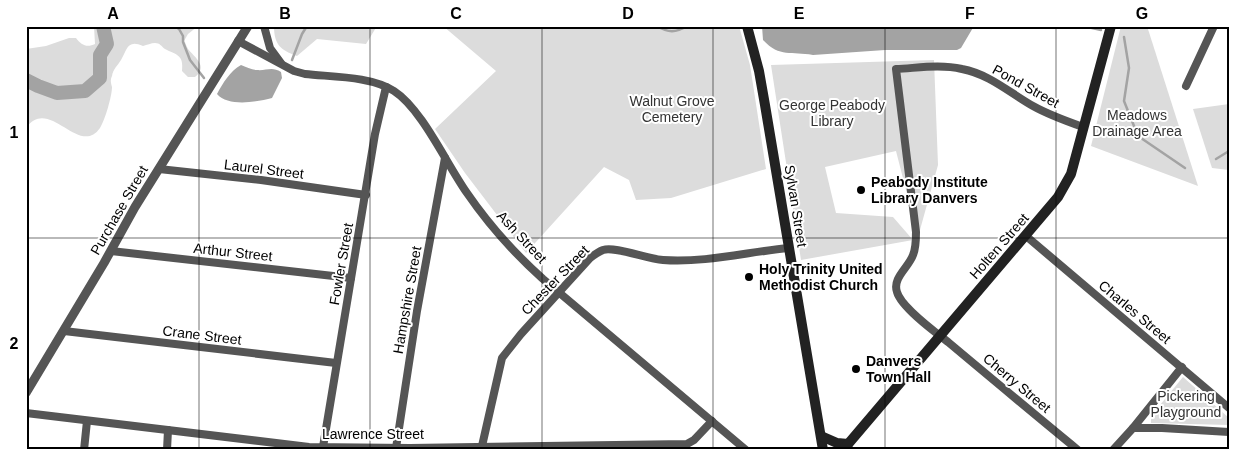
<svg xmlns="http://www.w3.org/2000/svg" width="1255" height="476" font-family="Arial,sans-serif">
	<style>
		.green { fill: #dcdcdc }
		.water { fill: #a3a3a3 }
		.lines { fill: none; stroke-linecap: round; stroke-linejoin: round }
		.stream { stroke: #a3a3a3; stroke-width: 2.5 }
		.river { stroke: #a3a3a3; stroke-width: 14 }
		.minor { stroke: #555; stroke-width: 8 }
		.tertiary { stroke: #555; stroke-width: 9 }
		.secondary { stroke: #222; stroke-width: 10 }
		.grid { fill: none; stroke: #000; stroke-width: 1; stroke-opacity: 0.55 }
		.poi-dot { fill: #000; stroke: #fff; stroke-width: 2 }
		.labels { text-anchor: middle; stroke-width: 4; stroke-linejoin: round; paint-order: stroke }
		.street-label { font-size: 14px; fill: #000; stroke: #fff }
		.park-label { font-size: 14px; fill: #333; stroke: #fff }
		.poi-label { font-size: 14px; font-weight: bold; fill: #000; stroke: #fff; text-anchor: start }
		.neatline { fill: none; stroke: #000; stroke-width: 2 }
		.grid-label { font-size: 16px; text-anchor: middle; font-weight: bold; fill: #000 }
	</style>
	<rect width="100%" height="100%" fill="#fff"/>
	<g class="green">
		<path d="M94 26H198L188 34 184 41C186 43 186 46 188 49 194 57 209 66 195 77H188L182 71C184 54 176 55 165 49 161 46 160 43 155 43 151 43 147 45 143 46 127 39 127 50 121 60 118 65 113 69 112 76 110 80 111 83 112 87 112 96 105 120 100 128 79 158 49 95 26 128V49L46 46 69 38H76C81 45 87 48 95 44Z"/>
		<path d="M274 26H377L366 44 317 39 297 56C281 50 274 45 274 26Z"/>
		<polygon points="443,26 739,26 750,65 766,169 671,198 636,200 629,180 604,167 526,253 465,173 435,129 496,71"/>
		<polygon points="1121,26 1147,26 1198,186 1091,146"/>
		<polygon points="934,60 938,165 918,237 896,151 825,167 836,213 893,217 913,240 801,260 771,65"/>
		<polygon points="1229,104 1229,170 1212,168 1193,109"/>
		<polygon points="1183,377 1229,418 1229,425 1151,423 1151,416"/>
	</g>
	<g class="water">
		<path d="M762 26H974L961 48 957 50H885L813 55C791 51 780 58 763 40Z"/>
		<path d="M241 65C246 67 252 70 257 70 266 71 272 66 281 72L282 78 272 98C257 102 228 107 217 94 223 83 230 71 241 65Z"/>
	</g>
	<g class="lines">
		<g class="stream">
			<polyline points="174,26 179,29 183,36 183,42 190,60 204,78"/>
			<path d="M657 26C668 33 676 33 687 26"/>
			<polyline points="1083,26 1101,30"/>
			<polyline points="1124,37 1129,68 1124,101 1138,136 1185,168"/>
			<polyline points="292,60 302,34 307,26"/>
			<polyline points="1216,159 1229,151"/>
		</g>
		<polyline class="river" points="26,80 38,86 57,93 85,91 100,78 100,55 107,44 103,26"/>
		<g class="minor">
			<polyline points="264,26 270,48 281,63"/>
			<path d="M238 41 294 71 305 74C332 77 371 76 394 91 422 109 447 165 467 193 489 225 514 253 543 279L746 450"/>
			<polyline points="1186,86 1214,26"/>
			<polyline points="159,169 261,180 366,195"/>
			<polyline points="1026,236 1229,408"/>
			<polyline points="111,251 351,278"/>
			<polyline points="64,331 336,363"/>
			<polyline points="26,413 309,447 410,448 687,444 694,440 712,421"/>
			<polyline points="1133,428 1182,367"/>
			<path d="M482 446 502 358 521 334 590 258C594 255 598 252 603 250 615 246 647 259 663 260 705 263 747 252 789 248"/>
			<polyline points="323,447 375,134 386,87"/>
			<polyline points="396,448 417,311 445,158"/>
			<polyline points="84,450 87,421"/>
			<polyline points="167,450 168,430"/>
			<path d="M1078 450C1034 414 991 378 948 342 935 332 901 307 897 292 892 278 909 267 913 255 916 248 916 240 916 232L896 69C918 68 940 64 962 69 989 74 1010 93 1033 106 1049 115 1066 121 1083 127"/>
			<polyline points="1113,450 1133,428 1162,428 1229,432"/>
		</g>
		<polyline class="tertiary" points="26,393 104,263 135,207 248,26"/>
		<g class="secondary">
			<polyline points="747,26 759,71 765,105 823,450"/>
			<polyline points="821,436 837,443 848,444"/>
			<polyline points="843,450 1058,197 1071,174 1111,26"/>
		</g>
	</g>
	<path class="grid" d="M199 26V450M370 26V450M542 26V450M713 26V450M885 26V450M1056 26V450M26 238H1229"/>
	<g class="poi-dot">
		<circle cx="861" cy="190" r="5"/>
		<circle cx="749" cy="277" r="5"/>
		<circle cx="856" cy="369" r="5"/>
	</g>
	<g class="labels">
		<g class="street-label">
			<text transform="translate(1026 86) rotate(29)" y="5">Pond Street</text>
			<text transform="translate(264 169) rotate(7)" y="5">Laurel Street</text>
			<text transform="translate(796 206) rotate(81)" y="5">Sylvan Street</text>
			<text transform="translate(119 210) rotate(-60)" y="5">Purchase Street</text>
			<text transform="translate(522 237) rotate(47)" y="5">Ash Street</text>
			<text transform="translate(999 246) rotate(-49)" y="5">Holten Street</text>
			<text transform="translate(233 252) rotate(6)" y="5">Arthur Street</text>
			<text transform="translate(341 264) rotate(-80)" y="5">Fowler Street</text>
			<text transform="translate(555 280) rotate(-46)" y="5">Chester Street</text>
			<text transform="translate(407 300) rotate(-80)" y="5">Hampshire Street</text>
			<text transform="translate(1135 312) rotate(40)" y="5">Charles Street</text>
			<text transform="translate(202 335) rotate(7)" y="5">Crane Street</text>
			<text transform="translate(1017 383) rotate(40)" y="5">Cherry Street</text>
			<text x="373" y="439">Lawrence Street</text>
		</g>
		<g class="park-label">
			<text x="672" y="106">Walnut Grove<tspan x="672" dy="16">Cemetery</tspan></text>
			<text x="832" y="110">George Peabody<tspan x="832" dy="16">Library</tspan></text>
			<text x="1137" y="120">Meadows<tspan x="1137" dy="16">Drainage Area</tspan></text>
			<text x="1186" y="401">Pickering<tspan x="1186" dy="16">Playground</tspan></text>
		</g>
		<g class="poi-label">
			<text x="871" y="187">Peabody Institute<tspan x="871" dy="16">Library Danvers</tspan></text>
			<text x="759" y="274">Holy Trinity United<tspan x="759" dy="16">Methodist Church</tspan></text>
			<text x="866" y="366">Danvers<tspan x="866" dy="16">Town Hall</tspan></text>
		</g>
	</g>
	<rect width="1255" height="476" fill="none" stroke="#ffffff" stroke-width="55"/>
	<rect x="28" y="28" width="1200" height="420" class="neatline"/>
	<g class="grid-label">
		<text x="113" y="19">A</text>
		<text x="285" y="19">B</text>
		<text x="456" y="19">C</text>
		<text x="628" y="19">D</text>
		<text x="799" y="19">E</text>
		<text x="970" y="19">F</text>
		<text x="1142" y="19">G</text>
		<text x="14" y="138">1</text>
		<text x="14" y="349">2</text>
	</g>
</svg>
